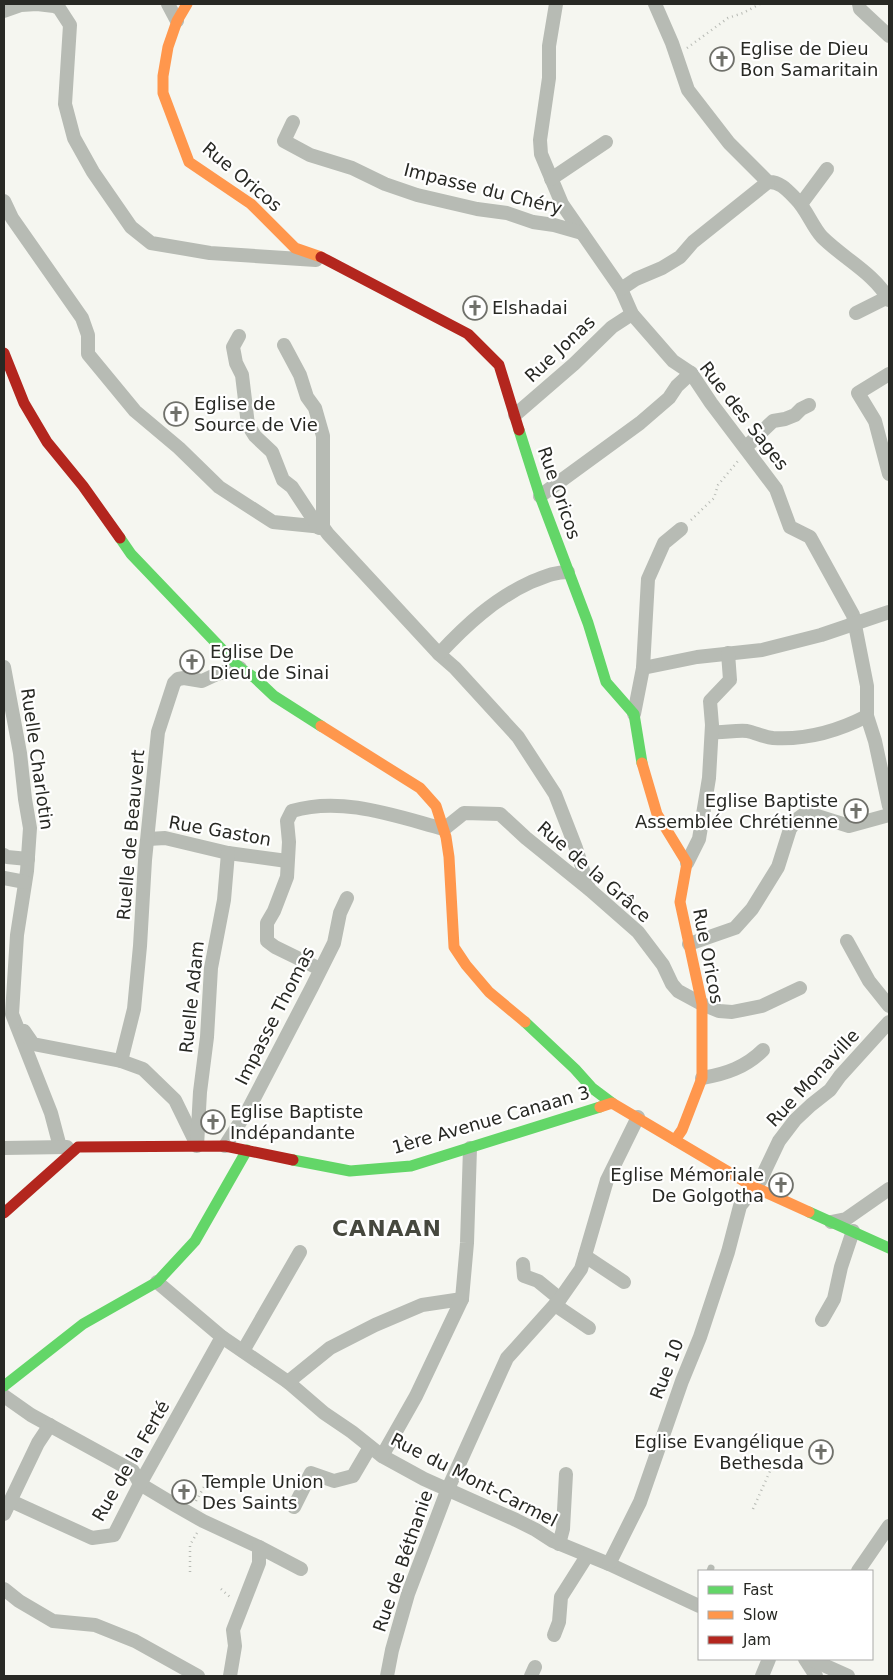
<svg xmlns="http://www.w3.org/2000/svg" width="893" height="1680" font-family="'DejaVu Sans',sans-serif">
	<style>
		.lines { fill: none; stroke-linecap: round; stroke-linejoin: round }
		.path { stroke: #b7bab4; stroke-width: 2.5; stroke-dasharray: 1 4; stroke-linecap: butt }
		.lane { stroke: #b7bbb4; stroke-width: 7 }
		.street { stroke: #b7bbb4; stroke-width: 14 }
		.fast { stroke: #63d668; stroke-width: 11 }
		.slow { stroke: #ff974d; stroke-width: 11 }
		.jam { stroke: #b3261e; stroke-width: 11 }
		.labels { text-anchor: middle; stroke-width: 4.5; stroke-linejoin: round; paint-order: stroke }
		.poi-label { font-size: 18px; fill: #282924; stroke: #fff; text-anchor: start }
		.street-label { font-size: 18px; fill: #282924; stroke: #fff }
		.district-label { font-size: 22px; font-weight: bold; letter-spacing: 1px; fill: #46483e; stroke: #fff }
	</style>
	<rect width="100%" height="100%" fill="#f5f6f0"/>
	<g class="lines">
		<g class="path">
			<polyline points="687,48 728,18 743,13 760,4"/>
			<polyline points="691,520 714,498 718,485 738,461"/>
			<polyline points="196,1501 213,1471"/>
			<polyline points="753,1509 770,1471"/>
			<polyline points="190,1572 190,1545 197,1533"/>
			<polyline points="221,1589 230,1597"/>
		</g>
		<polyline class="lane" points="710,1571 711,1568"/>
		<g class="street">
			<polyline points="168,4 177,21"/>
			<polyline points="556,4 549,46 549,78 540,140 541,154 562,204 621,289 632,314 673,361 691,373 711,403 776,489 790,527 810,537 853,615 867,686 867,716 875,741 889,806"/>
			<path d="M655 4 672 43 688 90 729 143 768 182C780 181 788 191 796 199 807 210 812 226 822 237 844 259 874 273 889 300"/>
			<polyline points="859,4 860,9 889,36"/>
			<polyline points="4,11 21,5 37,4 54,6 59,8 70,25 65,104 74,138 93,172 131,227 151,243 210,253 316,260"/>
			<polyline points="293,122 284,141 310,155 352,168 385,184 417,195 477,209 507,213 533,222 554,225 582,233"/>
			<polyline points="551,179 606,142"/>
			<polyline points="4,201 12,218 82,318 88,335 88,354 135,411 179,448 219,487 273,522 323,527 328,534 439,654 455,668 518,737 555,794 576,848 589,889"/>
			<polyline points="801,204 827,169"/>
			<polyline points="621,289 636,279 662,268 680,257 693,242 768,182"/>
			<polyline points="856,313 888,297"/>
			<polyline points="239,336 233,347 236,363 242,375 248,425 255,436 272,452 283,480 292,487 319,528"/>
			<polyline points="284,345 300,375 307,397 315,408 323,436 323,527"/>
			<polyline points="889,374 858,393 875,421 889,474"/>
			<polyline points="515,415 574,364 612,327 632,314"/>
			<polyline points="746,447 773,421 785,419 795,415 801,409 809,405"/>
			<polyline points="540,496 640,423 669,398 677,386 691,373"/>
			<path d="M439 654C466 625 494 599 531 582 544 577 554 572 568 572"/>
			<polyline points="4,667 20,753 25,799 30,828 27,871 17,935 12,1014 51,1113 60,1147"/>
			<polyline points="643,668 697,657 762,650 821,635 889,612"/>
			<polyline points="634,714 643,668 648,579 664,543 681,529"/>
			<path d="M712 732C723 733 735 730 747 731 756 733 764 737 773 738 806 740 838 731 867 716"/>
			<polyline points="148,839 165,838 228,853 287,861"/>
			<polyline points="4,855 7,857 28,859"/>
			<polyline points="687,863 699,839 709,778 712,725 710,701 730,680 728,653"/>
			<polyline points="4,878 25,882"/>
			<polyline points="847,941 869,981 889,1006"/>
			<polyline points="689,944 735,928 752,909 778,867 790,829 796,820 804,814 814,815 849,826 889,815"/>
			<path d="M320 969 275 947 267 941V923L274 911 287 877 289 842 287 821 292 811C342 796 395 816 444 829L464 813 500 814 526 838 589 889 638 932 663 965 672 984 678 991 702 1004 719 1011 732 1012 762 1006 800 988"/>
			<polyline points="24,1031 33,1044 121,1061 143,1069 175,1100 197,1145"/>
			<polyline points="121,1061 134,1009 140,946 145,860 158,732 174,683 178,679 184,678 202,681 217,674 240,668"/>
			<path d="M702 1078C726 1074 746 1067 763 1050"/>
			<polyline points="197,1146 200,1092 207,1037 211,968 224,900 228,853"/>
			<polyline points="225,1146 249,1108 312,987 334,943 340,913 347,898"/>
			<polyline points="4,1148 67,1147"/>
			<polyline points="831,1222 846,1219 889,1189"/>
			<polyline points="585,1256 624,1282"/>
			<polyline points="523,1264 524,1276 538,1281 560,1299"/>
			<polyline points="157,1282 222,1337 288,1382 324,1413 352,1432 382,1456 424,1479 516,1520 536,1530 553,1541 609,1564 699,1606"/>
			<polyline points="555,1305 589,1328"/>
			<polyline points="822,1320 834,1299 841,1267 853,1231"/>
			<polyline points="243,1351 300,1252"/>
			<polyline points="288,1382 330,1348 375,1325 422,1305 462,1299"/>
			<polyline points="4,1396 31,1415 133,1471 140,1484 175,1505 203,1521 259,1547 301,1569"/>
			<polyline points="382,1456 416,1396 462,1299 467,1243 470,1148"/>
			<polyline points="11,1501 92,1538 114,1535 140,1484 222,1337"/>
			<polyline points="294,1507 311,1473 334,1481 353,1476 370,1447"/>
			<polyline points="4,1514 38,1443 50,1425"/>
			<polyline points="559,1544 563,1529 566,1474"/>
			<polyline points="609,1564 640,1502 682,1381 700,1337 728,1252 740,1206 760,1181 779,1141 795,1120 811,1105 830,1090 840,1076 889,1022"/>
			<polyline points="858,1571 889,1526"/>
			<polyline points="4,1589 19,1601 53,1621 95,1625 135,1641 198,1676"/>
			<polyline points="554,1635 559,1622 561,1597 587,1556"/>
			<polyline points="805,1659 816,1676"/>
			<polyline points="810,1659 848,1676"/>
			<polyline points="230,1676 235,1646 233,1630 259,1563 259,1547"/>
			<polyline points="387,1676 392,1650 408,1594 447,1491 507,1358 560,1299 581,1269 607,1180 638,1117"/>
			<polyline points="531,1676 535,1667"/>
			<polyline points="762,1676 769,1659"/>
		</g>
		<g class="fast">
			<polyline points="519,430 540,496 588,623 606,682 634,714 642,763"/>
			<polyline points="120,538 131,554 240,668 255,678 274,696 321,726"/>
			<polyline points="525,1022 575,1069 592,1088 612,1103"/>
			<polyline points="293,1160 350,1171 411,1166 600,1107"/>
			<polyline points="809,1212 889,1248"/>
			<polyline points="4,1386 83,1324 157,1282 195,1241 247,1150"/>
		</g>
		<g class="slow">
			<polyline points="187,4 177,21 168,47 163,76 163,93 189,162 251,204 295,248 321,257"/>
			<polyline points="321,726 420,788 436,806 446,837 449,857 454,947 466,965 489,992 525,1022"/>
			<polyline points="642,763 657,814 687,863 680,902 702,1004 702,1078 682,1130 675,1140"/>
			<polyline points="600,1107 612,1103 754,1187 809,1212"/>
		</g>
		<g class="jam">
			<polyline points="321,257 468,334 499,365 519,430"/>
			<polyline points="4,353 24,403 47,442 83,486 120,538"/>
			<polyline points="4,1213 78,1147 225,1146 293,1160"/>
		</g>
	</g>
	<defs>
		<g id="church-ring" transform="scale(1.25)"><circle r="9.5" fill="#fff" stroke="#70716b" stroke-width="1.5"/><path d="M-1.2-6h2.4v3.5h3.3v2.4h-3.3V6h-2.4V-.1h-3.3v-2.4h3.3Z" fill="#70716b"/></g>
	</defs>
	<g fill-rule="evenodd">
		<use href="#church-ring" x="722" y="59"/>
		<use href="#church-ring" x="475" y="308"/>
		<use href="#church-ring" x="176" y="414"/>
		<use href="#church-ring" x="192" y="662"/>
		<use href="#church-ring" x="856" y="811"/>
		<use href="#church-ring" x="213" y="1122"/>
		<use href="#church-ring" x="781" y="1185"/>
		<use href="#church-ring" x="821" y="1452"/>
		<use href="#church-ring" x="184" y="1492"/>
	</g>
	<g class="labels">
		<g class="poi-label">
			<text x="740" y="55">Eglise de Dieu<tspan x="740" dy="21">Bon Samaritain</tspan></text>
			<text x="492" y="314">Elshadai</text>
			<text x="194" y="410">Eglise de<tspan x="194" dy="21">Source de Vie</tspan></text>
			<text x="210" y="658">Eglise De<tspan x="210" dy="21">Dieu de Sinai</tspan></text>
			<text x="838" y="807" text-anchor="end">Eglise Baptiste<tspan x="838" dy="21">Assemblée Chrétienne</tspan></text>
			<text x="230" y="1118">Eglise Baptiste<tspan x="230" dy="21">Indépandante</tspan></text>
			<text x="764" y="1181" text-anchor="end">Eglise Mémoriale<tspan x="764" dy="21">De Golgotha</tspan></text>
			<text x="804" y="1448" text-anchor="end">Eglise Evangélique<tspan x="804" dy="21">Bethesda</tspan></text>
			<text x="202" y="1488">Temple Union<tspan x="202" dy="21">Des Saints</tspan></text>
		</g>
		<g class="street-label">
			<text transform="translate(242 177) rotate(40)" y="6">Rue Oricos</text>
			<text transform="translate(483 189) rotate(14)" y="6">Impasse du Chéry</text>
			<text transform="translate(560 349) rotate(-43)" y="6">Rue Jonas</text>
			<text transform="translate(744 416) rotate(52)" y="6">Rue des Sages</text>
			<text transform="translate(559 493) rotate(71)" y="6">Rue Oricos</text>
			<text transform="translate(37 759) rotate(82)" y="6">Ruelle Charlotin</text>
			<text transform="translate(220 831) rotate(10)" y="6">Rue Gaston</text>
			<text transform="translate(131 835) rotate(-85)" y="6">Ruelle de Beauvert</text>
			<text transform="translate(594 872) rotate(41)" y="6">Rue de la Grâce</text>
			<text transform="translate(708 956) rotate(79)" y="6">Rue Oricos</text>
			<text transform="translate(192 997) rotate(-84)" y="6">Ruelle Adam</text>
			<text transform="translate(275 1016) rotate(-63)" y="6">Impasse Thomas</text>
			<text transform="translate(813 1078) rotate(-47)" y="6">Rue Monaville</text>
			<text transform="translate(491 1120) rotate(-16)" y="6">1ère Avenue Canaan 3</text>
			<text transform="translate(667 1369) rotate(-69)" y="6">Rue 10</text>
			<text transform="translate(131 1461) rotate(-60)" y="6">Rue de la Ferté</text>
			<text transform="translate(474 1480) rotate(27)" y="6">Rue du Mont-Carmel</text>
			<text transform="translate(403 1561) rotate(-71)" y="6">Rue de Béthanie</text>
		</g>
		<g class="district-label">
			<text x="387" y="1236">CANAAN</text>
		</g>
	</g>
	<rect width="893" height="1680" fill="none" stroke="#282924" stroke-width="10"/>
	<rect x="698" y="1570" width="175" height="90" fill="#ffffff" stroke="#a9a9a7"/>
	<rect x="708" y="1586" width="25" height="8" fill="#63d668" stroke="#a9a9a7"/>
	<text x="743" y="1595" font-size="15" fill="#282924">Fast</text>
	<rect x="708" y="1611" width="25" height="8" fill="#ff974d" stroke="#a9a9a7"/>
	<text x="743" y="1620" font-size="15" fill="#282924">Slow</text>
	<rect x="708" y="1636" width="25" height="8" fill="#b3261e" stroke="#a9a9a7"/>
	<text x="743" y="1645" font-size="15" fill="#282924">Jam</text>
</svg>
